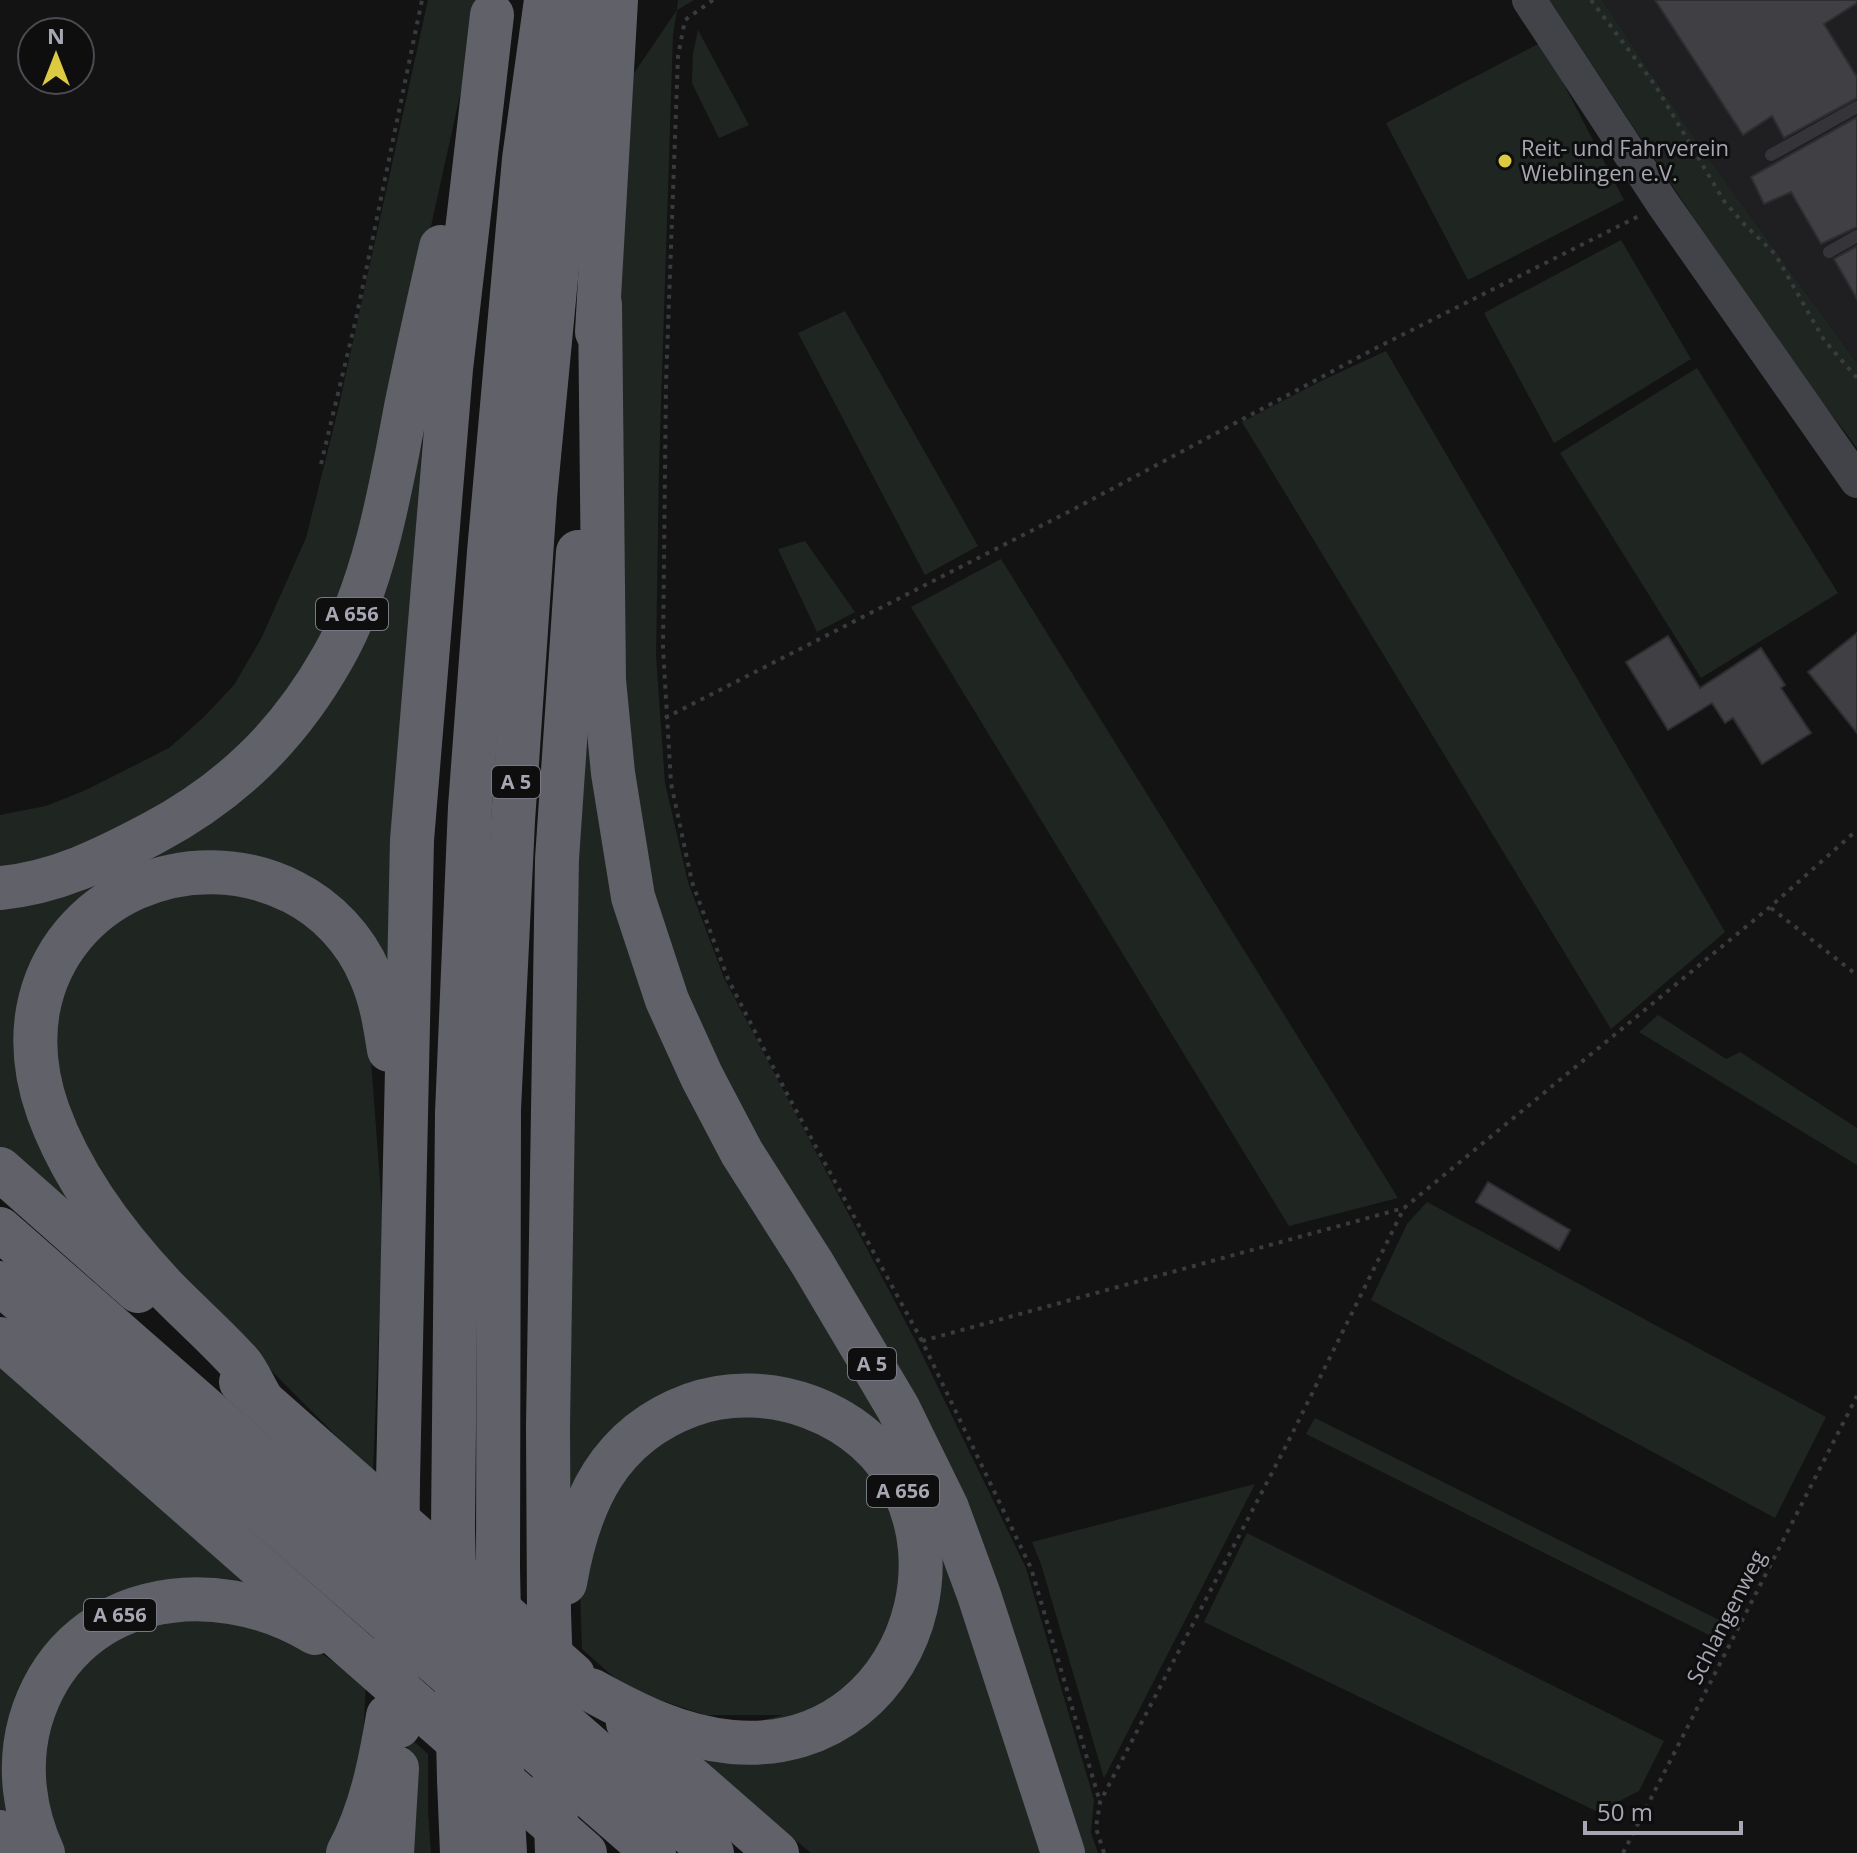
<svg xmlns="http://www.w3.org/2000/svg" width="1857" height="1853" font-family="'Open Sans',sans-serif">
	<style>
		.built { fill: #1f1f21 }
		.green { fill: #1f2621 }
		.building { fill: #404044; stroke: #2e2d30; stroke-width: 2 }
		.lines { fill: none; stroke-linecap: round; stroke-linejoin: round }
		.path { stroke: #3a3b3f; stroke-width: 4; stroke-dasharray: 4 6; stroke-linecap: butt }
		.lane { stroke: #343439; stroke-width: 12 }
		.secondary { stroke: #424348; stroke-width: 34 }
		.highway { stroke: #616169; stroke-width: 44 }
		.highway-bridge { stroke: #616169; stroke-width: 44 }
		.poi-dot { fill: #dcca42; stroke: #0e0e0f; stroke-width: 3 }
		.labels { text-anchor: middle; stroke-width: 6; stroke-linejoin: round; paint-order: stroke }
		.shield { fill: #0e0e0f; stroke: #787982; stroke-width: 2 }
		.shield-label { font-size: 20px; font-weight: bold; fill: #a6a7b3 }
		.poi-label { font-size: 22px; fill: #a6a7b3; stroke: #0e0e0f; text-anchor: start }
		.street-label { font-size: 22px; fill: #a6a7b3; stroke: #0e0e0f }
	</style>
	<rect width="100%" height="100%" fill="#131314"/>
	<polygon class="built" points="1602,0 1857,0 1857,363 1704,152"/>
	<g class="green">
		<polygon points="428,0 481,0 418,285 389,444 339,603 298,682 211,776 91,846 0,871 0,815 46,806 86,790 169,748 204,717 234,685 261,639 306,538 338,410"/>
		<polygon points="678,0 694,0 677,10 673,35 659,466 656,656 665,783 688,882 724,978 914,1338 1026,1568 1094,1800 1091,1833 1098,1853 1082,1853 738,1105 683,995 647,887 624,766 616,317 630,79 677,10"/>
		<polygon points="1549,0 1602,0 1704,152 1857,363 1857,448 1771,334"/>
		<polygon points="698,30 749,125 719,138 692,83 693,54"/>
		<polygon points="1542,42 1624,200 1468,280 1386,123"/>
		<polygon points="1621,240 1691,359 1554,443 1484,313"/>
		<polygon points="845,311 978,546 925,575 798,333"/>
		<polygon points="1386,351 1725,932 1611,1029 1242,422 1321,381"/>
		<polygon points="1697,368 1838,593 1701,678 1560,453"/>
		<polygon points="422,445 403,703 392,987 351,971 367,1006 383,1222 373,1473 225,1324 110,1247 0,1147 0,903 208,822 397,518"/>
		<polygon points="805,541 855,612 817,632 778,549"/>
		<polygon points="1001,559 1398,1198 1289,1226 911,607"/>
		<polygon points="584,716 603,831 908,1460 945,1546 1042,1853 811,1853 678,1743 783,1715 705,1715 627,1689 582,1649 577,1490 568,1488 579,826"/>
		<polygon points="1658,1015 1726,1059 1740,1052 1857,1128 1857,1165 1639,1032"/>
		<polygon points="1427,1202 1826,1417 1775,1518 1371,1300 1407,1224"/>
		<polygon points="0,1360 270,1597 114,1601 107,1591 127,1626 212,1612 286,1630 366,1683 363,1739 344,1826 327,1853 0,1853"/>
		<polygon points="1315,1418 1725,1623 1715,1638 1306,1434"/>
		<polygon points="1255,1484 1104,1778 1041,1564 1032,1542"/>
		<polygon points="1247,1533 1664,1741 1639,1791 1598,1812 1204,1622"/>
		<polygon points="408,1736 428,1754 428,1812 431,1853 400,1853"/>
	</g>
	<g class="building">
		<polygon points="1655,0 1857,0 1857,3 1824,24 1857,77 1857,98 1784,138 1772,116 1743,135"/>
		<polygon points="1857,117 1857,227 1821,244 1791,192 1764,204 1751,177"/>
		<polygon points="1857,246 1857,299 1834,259"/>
		<polygon points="1857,633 1857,733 1808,672"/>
		<polygon points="1668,636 1700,688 1761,648 1785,685 1781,688 1811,733 1762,764 1733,718 1725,723 1712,703 1668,730 1626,662"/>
		<polygon points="1488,1182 1570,1230 1559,1250 1476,1202"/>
	</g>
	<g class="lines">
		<g class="path">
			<polyline points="713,0 685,20 678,56 666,383 663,648 671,783 692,882 728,979 785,1090 922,1341 1031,1568 1100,1802"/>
			<polyline points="1591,0 1655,85 1724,201 1744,224 1775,254 1824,340 1857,378"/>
			<polyline points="321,464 356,319 422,0"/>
			<polyline points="665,718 1076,508 1376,348 1641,215"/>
			<polyline points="1771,908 1857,975"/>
			<polyline points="922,1341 1404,1208 1770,907 1857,830"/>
			<polyline points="1104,1853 1096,1828 1100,1802 1287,1444 1404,1208"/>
			<polyline points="1623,1853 1857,1396"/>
		</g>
		<g class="lane">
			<polyline points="1771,155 1857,107"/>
			<polyline points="1829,252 1857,236"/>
		</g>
		<polyline class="secondary" points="1529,0 1663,204 1857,481"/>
		<g class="highway">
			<polyline points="600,304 604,680 613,773 633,897 667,1000 702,1077 742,1153 812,1263 898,1408 947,1508 979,1595 1063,1853"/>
			<polyline points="597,332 616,0"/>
			<path d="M0 888C56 883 104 859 153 833 232 791 289 735 333 657 374 586 391 487 406 407 417 353 429 300 441 247"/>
			<polyline points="0,1169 138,1291"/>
			<polyline points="0,1229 712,1853"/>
			<polyline points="0,1283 654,1853"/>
			<polyline points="0,1339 585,1853"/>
			<polyline points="241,1382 573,1675"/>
			<path d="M262 1400C255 1389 249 1374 241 1364 217 1337 189 1313 164 1287 116 1236 72 1178 48 1111 37 1080 32 1044 38 1010 60 894 191 840 293 892 327 909 355 939 370 974 381 998 385 1024 389 1050"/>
			<polyline points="398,1481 412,840 451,369 492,15"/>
			<polyline points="453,1529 457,1113 470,807 489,552 524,159 546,0"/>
			<polyline points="498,1568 499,1109 513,821 535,498 567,163 587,0"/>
			<path d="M565 1583C579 1502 609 1435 691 1405 729 1391 772 1393 810 1407 997 1478 931 1759 732 1742 680 1737 636 1715 591 1690"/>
			<polyline points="549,1612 548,1426 557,859 578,552"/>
			<polyline points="628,1723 777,1853"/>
			<polyline points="459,1779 462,1853"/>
			<polyline points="503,1818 505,1853"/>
			<polyline points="0,1832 8,1853"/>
			<path d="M43 1853C24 1812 18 1766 30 1722 67 1593 211 1570 315 1633"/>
			<path d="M348 1853C371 1810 380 1764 388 1716"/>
			<polyline points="392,1853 397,1768"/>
		</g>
		<g class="highway-bridge">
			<polyline points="398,1481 396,1661 399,1726"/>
			<polyline points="453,1529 459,1779"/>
			<polyline points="498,1568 503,1818"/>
			<polyline points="549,1612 557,1853"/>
		</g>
	</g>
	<circle class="poi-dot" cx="1505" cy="161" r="8"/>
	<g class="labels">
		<g class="shield">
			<rect x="316" y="598" width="72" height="32" rx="6"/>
			<rect x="492" y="766" width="48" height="32" rx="6"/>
			<rect x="848" y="1348" width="48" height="32" rx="6"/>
			<rect x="867" y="1475" width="72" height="32" rx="6"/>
			<rect x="84" y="1599" width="72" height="32" rx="6"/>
		</g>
		<g class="shield-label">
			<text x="352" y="621">A 656</text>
			<text x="516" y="789">A 5</text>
			<text x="872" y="1371">A 5</text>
			<text x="903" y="1498">A 656</text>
			<text x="120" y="1622">A 656</text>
		</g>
		<g class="poi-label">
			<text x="1521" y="156">Reit- und Fahrverein<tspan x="1521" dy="25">Wieblingen e.V.</tspan></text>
		</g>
		<g class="street-label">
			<text transform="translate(1726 1617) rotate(-63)" y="8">Schlangenweg</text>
		</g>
	</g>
	<g transform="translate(56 56)"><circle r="38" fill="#0e0e0f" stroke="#4b4b51" stroke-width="2"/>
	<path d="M0-6L14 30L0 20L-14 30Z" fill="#dcca42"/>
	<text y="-12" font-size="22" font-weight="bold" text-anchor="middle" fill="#a6a7b3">N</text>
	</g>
	<path d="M1585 1821v12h156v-12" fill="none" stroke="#a6a7b3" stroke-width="4"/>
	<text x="1597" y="1821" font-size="24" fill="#a6a7b3" stroke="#0e0e0f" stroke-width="6" paint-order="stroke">50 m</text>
</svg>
